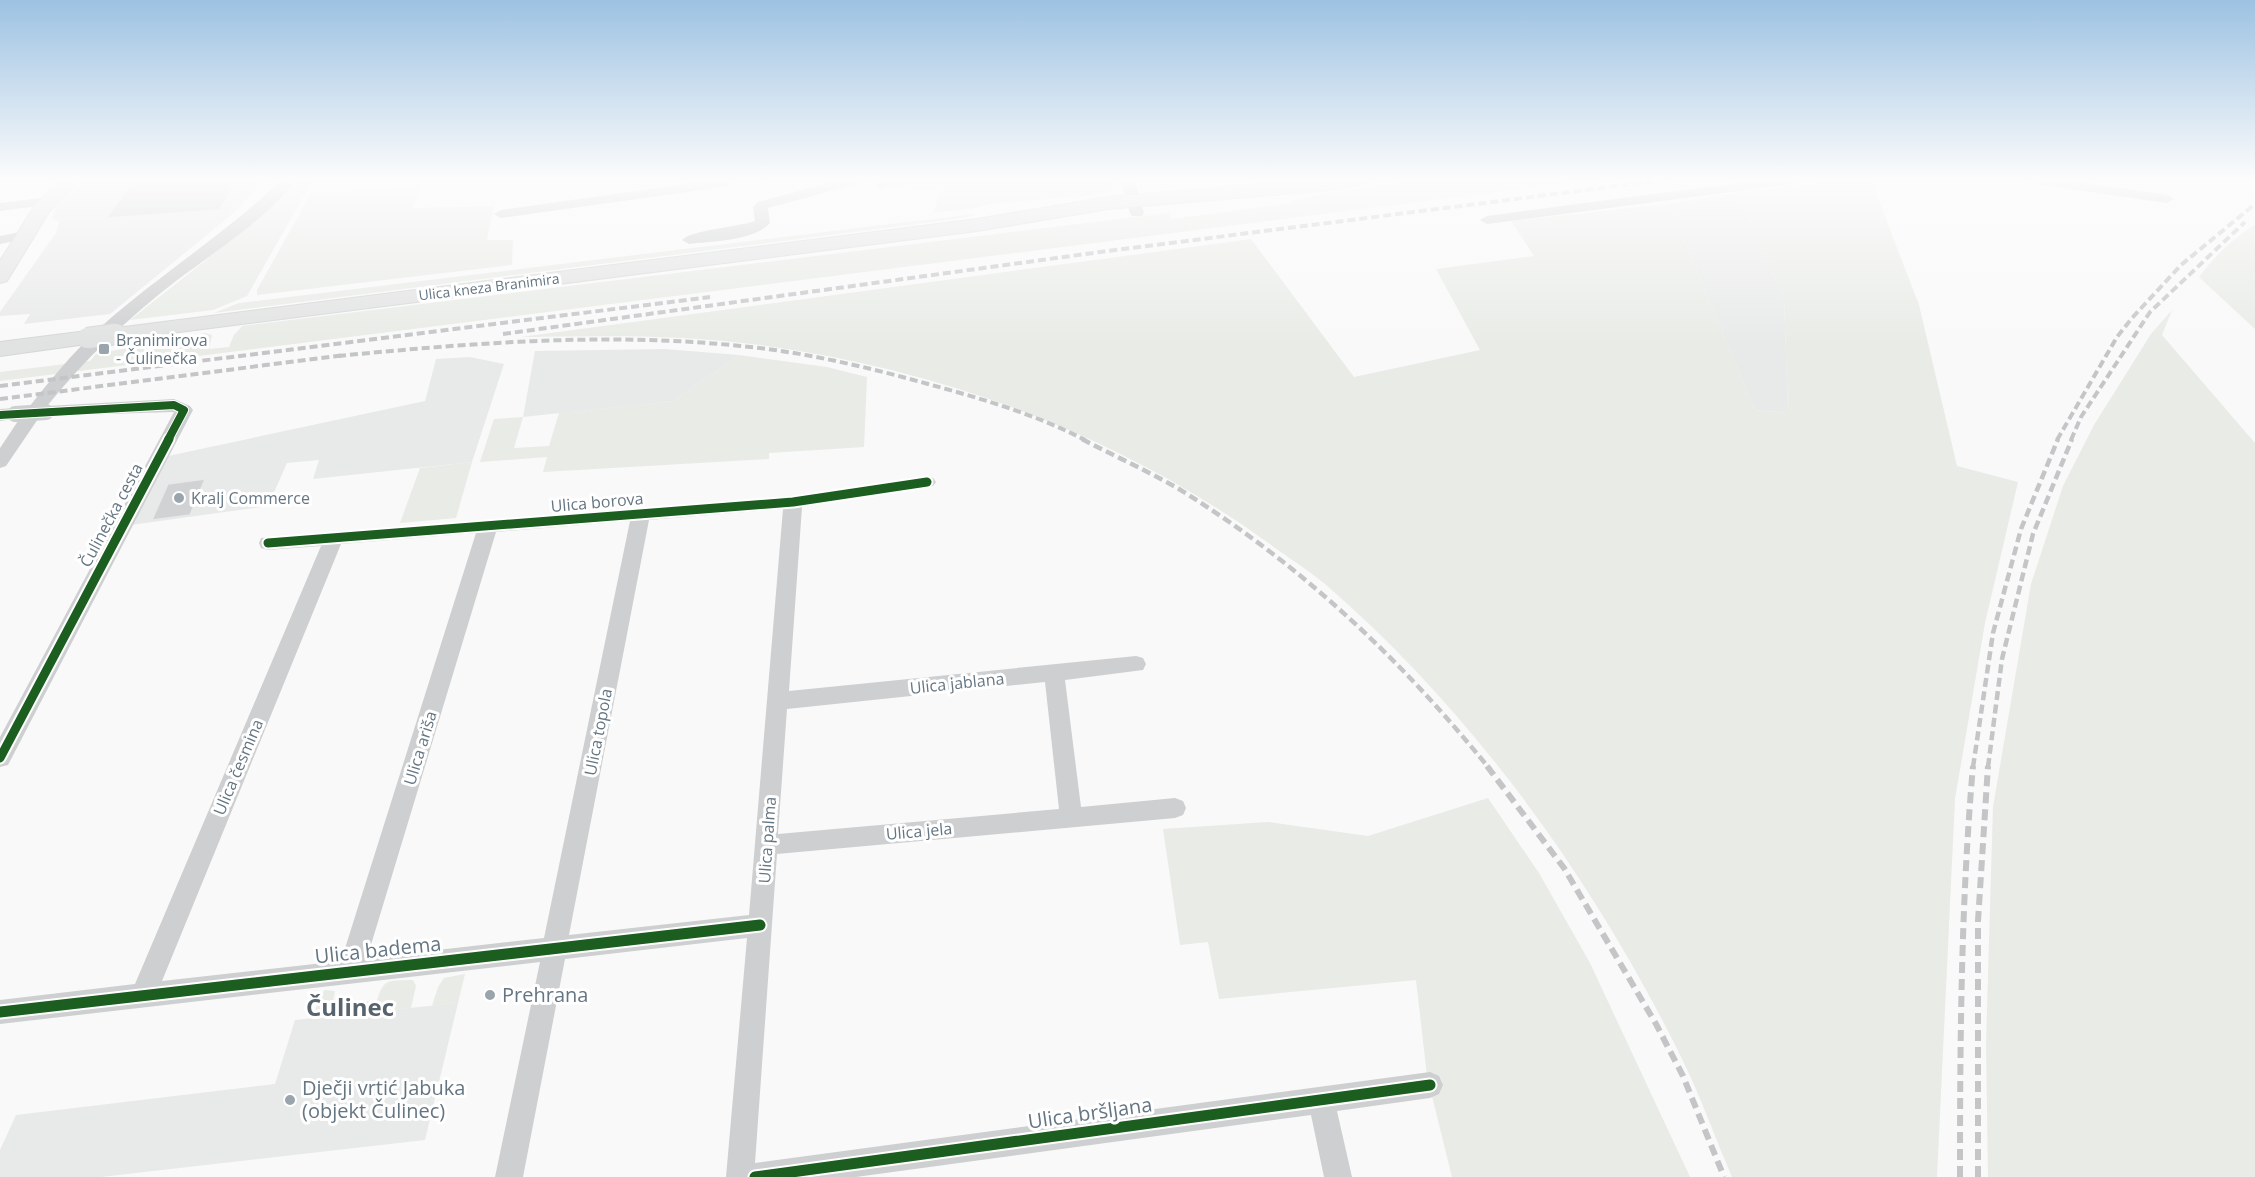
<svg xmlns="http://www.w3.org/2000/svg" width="2255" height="1177" font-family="'Open Sans',sans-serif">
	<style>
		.built { fill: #e8e9e9 }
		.green { fill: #e8ebe6 }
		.building { fill: #d0d2d3; stroke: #e8e8e8; stroke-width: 1.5 }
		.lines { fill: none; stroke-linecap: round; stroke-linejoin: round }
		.major-casing { stroke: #d5d6d7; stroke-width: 2 }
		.minor { fill: #cecfd0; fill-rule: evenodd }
		.major { fill: #e1e2e2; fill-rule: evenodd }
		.rail-far2 { stroke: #c3c5c6; stroke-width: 4; stroke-dasharray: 8 4; stroke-linecap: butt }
		.rail-far1 { stroke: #c3c5c6; stroke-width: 4.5; stroke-dasharray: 9 4.5; stroke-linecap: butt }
		.rail { stroke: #c3c5c6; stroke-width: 6; stroke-dasharray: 11 6; stroke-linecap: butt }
		.major-bridge-casing { stroke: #d5d6d7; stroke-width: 22; stroke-linecap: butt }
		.minor-bridge { stroke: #cecfd0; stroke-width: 16 }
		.major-bridge { stroke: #e1e2e2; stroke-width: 20 }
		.cycleway-far2-casing { stroke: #fff; stroke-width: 10 }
		.cycleway-far1-casing { stroke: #fff; stroke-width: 13 }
		.cycleway-casing { stroke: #fff; stroke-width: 15 }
		.cycleway-far2 { stroke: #1b5e20; stroke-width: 8 }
		.cycleway-far1 { stroke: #1b5e20; stroke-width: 9 }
		.cycleway { stroke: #1b5e20; stroke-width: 11 }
		.poi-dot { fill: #99a4ac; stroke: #fff; stroke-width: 2 }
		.labels { text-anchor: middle; stroke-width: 6; stroke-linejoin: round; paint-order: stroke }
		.far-street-label { font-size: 14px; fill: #657683; stroke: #fff }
		.poi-label { font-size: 16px; fill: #657683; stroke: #fff; text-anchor: start }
		.street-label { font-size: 16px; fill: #657683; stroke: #fff }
		.near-street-label { font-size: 20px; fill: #657683; stroke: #fff }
		.near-poi-label { font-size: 20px; fill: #657683; stroke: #fff; text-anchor: start }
		.near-quarter-label { font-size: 24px; font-weight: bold; fill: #57646e; stroke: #fff }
	</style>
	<rect width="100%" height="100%" fill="#f9f9f9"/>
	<g class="built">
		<polygon points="84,180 265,180 230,216 110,314 24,324 30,314 0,316 0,312 56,233 59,222 52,218 56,206"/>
		<polygon points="1737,193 1784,298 1788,413 1755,410 1669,204"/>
		<polygon points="664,349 739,355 673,401 523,417 535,351"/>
		<polygon points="470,357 504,364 472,462 313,479 319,460 287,463 268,506 131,525 168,456 425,401 436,359"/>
		<polygon points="458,1003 425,1140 101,1177 0,1177 0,1150 16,1115 275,1084 295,1020"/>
	</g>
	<g class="green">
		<polygon points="300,180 313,180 247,296 213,310 130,320 235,237"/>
		<polygon points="888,180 1114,180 1112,190 1104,194 989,204 975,208 933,213 941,191 887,188"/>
		<polygon points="1421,180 1594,180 0,381 0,372 90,361 96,354 205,333 212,335 209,349 229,347 234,335 242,326 1168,213 1172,219 1293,203 1292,200 1332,192"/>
		<path d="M1843 180H1871L1919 305 1957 466 2018 482 1985 623 1955 799 1937 1177H1732C1715 1138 1701 1097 1682 1059 1596 883 1474 713 1325 584 1307 569 1286 556 1267 542 1117 434 943 370 760 345 681 334 600 336 521 337L1251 239 1354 377 1480 350 1436 269 1534 256 1511 221 1669 204 1755 410 1788 413 1784 298 1737 193Z"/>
		<polygon points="417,186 420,189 412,208 494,206 487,240 513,240 512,265 257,295 257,290 311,193 395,190 400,187"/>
		<polygon points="973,214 975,215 957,219 214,313 239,303"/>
		<path d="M2255 225V329L2199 277C2215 256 2233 238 2255 225Z"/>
		<polygon points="2172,310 2162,335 2255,443 2255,1177 1988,1177 1986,1043 1993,807 2031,584 2063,486 2094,425 2151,334"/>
		<polygon points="739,355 827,367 867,377 864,447 769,453 769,459 543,472 547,457 480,462 494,419 523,417 514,448 549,446 559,413 673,401"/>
		<polygon points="472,462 456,518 400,523 420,468"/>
		<polygon points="1488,798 1539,873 1590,963 1690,1177 1452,1177 1427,1076 1416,980 1219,999 1208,942 1180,945 1163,829 1268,822 1368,836"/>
		<polygon points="465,974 458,1003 432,1006 438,987 444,978"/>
		<path d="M409 980H413L416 986 411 1008 313 1018 320 995 325 990 335 991 332 1007 377 1000C384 979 387 981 409 980Z"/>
	</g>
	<g class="building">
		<polygon points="134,180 238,180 219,210 106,218"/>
		<polygon points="205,479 190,515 152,520 168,484"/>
	</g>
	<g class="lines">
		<g class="major-casing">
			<g id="major">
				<polygon points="60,180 79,180 49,212 7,281 0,283 0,261 35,205"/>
				<polygon points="1306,180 1369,180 1360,185 1319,191 1108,209 977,231 116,340 109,339 106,334 109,329 116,328 977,219 1108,197"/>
				<polygon points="87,331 94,333 97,338 94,343 0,356 0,342"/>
			</g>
		</g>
		<g class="minor">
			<path d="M281 180H296C265 220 216 251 176 281 128 318 85 359 47 406L174 399 190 406 193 410 8 765 0 767V737L174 412 40 416 6 466 0 468V448L20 418 0 421V409L15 408 24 414C48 382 73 352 103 325 160 274 226 234 281 180Z"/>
			<polygon points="714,180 731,180 728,186 723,187 501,218 494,214 501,210"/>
			<path d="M839 180H862L860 183 768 208 770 223C754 241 712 241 689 244L682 240C691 230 739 227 755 221L753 207 758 202Z"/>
			<polygon points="876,180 890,180 890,184 883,188 878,187"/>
			<polygon points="1121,180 1135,180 1144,213 1142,216 1132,216 1130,213"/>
			<polygon points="1760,180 1799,180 1792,184 1487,224 1480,220 1487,216"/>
			<polygon points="2028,180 2065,180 2167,195 2174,199 2167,203 2035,184"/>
			<polygon points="49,197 56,201 54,204 0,211 0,203"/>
			<polygon points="25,231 30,232 32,235 30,238 0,244 0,236"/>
			<path d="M927 476 933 478 936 482 933 486 802 507 789 691 1136 656 1143 658 1146 664 1143 670 1065 680 1081 807 1175 798 1183 801 1186 808 1183 815 1175 818 777 854 755 1163 1430 1072 1439 1076 1443 1085 1439 1094 1430 1098 1337 1111 1352 1177H1324L1311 1115 856 1177H726L747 938 565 959 523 1177H495L540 962 0 1024V1000L135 984 321 546 268 550 261 548 259 543 261 538 793 496ZM783 509 749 915 569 935 649 520ZM630 521 544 938 367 958 496 532ZM476 533 341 961 162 981 341 544ZM1045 682 1059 809 778 834 787 709Z"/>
		</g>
		<use href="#major" class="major"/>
		<g class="rail-far2">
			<polyline points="503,334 1100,252 1664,180"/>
			<path d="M338 356C472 343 606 332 741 346 804 352 867 367 928 384 980 398 1037 415 1085 440"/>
			<polyline points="0,386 710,297"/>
			<polyline points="0,399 345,355"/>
			<polyline points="2057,440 2117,337 2132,318 2181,265 2255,204"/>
			<polyline points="2071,440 2081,417 2150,312 2245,222"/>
		</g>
		<g class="rail-far1">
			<path d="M1082 439C1114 456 1148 471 1179 489 1299 563 1400 658 1488 767"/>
			<polyline points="1973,767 1993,633 2021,529 2058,439"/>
			<polyline points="1988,767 2002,659 2033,534 2072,439"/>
		</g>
		<g class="rail">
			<polyline points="1487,766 1564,868 1656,1024 1683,1076 1724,1177"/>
			<path d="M1960 1177C1960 1039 1961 903 1973 766"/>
			<polyline points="1978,1177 1978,921 1988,766"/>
		</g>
		<g class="major-bridge-casing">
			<polyline id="major-bridge" points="87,338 116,334"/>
		</g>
		<polyline class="minor-bridge" points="15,414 46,412"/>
		<use href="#major-bridge" class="major-bridge"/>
		<g class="cycleway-far2-casing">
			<polyline id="cycleway-far2" points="0,415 174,405 184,410 168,440"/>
		</g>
		<g class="cycleway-far1-casing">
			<g id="cycleway-far1">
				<polyline points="268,543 793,502 927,482"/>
				<polyline points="0,758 169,439"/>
			</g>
		</g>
		<g class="cycleway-casing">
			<g id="cycleway">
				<polyline points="0,1012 760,925"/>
				<polyline points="755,1177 1430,1085"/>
			</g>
		</g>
		<use href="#cycleway-far2" class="cycleway-far2"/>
		<use href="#cycleway-far1" class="cycleway-far1"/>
		<use href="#cycleway" class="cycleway"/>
	</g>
	<linearGradient id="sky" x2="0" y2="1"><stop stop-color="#9dc2e2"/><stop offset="0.52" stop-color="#fcfcfc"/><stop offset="1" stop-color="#fcfcfc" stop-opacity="0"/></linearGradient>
	<rect width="2255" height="345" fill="url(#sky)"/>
	<g class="poi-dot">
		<rect x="98" y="343" width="12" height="12" rx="3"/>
		<circle cx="179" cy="498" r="6"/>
		<circle cx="490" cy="995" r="6"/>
		<circle cx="290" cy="1100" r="6"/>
	</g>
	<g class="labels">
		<g class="far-street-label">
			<text transform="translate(489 287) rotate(-7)" y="5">Ulica kneza Branimira</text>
		</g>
		<g class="poi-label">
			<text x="116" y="346">Branimirova<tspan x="116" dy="18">- Čulinečka</tspan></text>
			<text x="191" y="504">Kralj Commerce</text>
		</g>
		<g class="street-label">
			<text transform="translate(597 502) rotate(-5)" y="6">Ulica borova</text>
			<text transform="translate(111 515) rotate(-62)" y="6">Čulinečka cesta</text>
			<text transform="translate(957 683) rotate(-6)" y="6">Ulica jablana</text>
			<text transform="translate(598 732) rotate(-79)" y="6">Ulica topola</text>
			<text transform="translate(420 748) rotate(-73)" y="6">Ulica ariša</text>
			<text transform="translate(238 767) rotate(-67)" y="6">Ulica česmina</text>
			<text transform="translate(919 831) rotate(-5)" y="6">Ulica jela</text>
			<text transform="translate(767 840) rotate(-86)" y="6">Ulica palma</text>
		</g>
		<g class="near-street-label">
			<text transform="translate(378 950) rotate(-6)" y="7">Ulica badema</text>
			<text transform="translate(1090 1113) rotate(-8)" y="7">Ulica bršljana</text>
		</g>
		<g class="near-poi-label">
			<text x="502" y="1002">Prehrana</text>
			<text x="302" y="1095">Dječji vrtić Jabuka<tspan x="302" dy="23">(objekt Čulinec)</tspan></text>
		</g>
		<g class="near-quarter-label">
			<text x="350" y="1016">Čulinec</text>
		</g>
	</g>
</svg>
